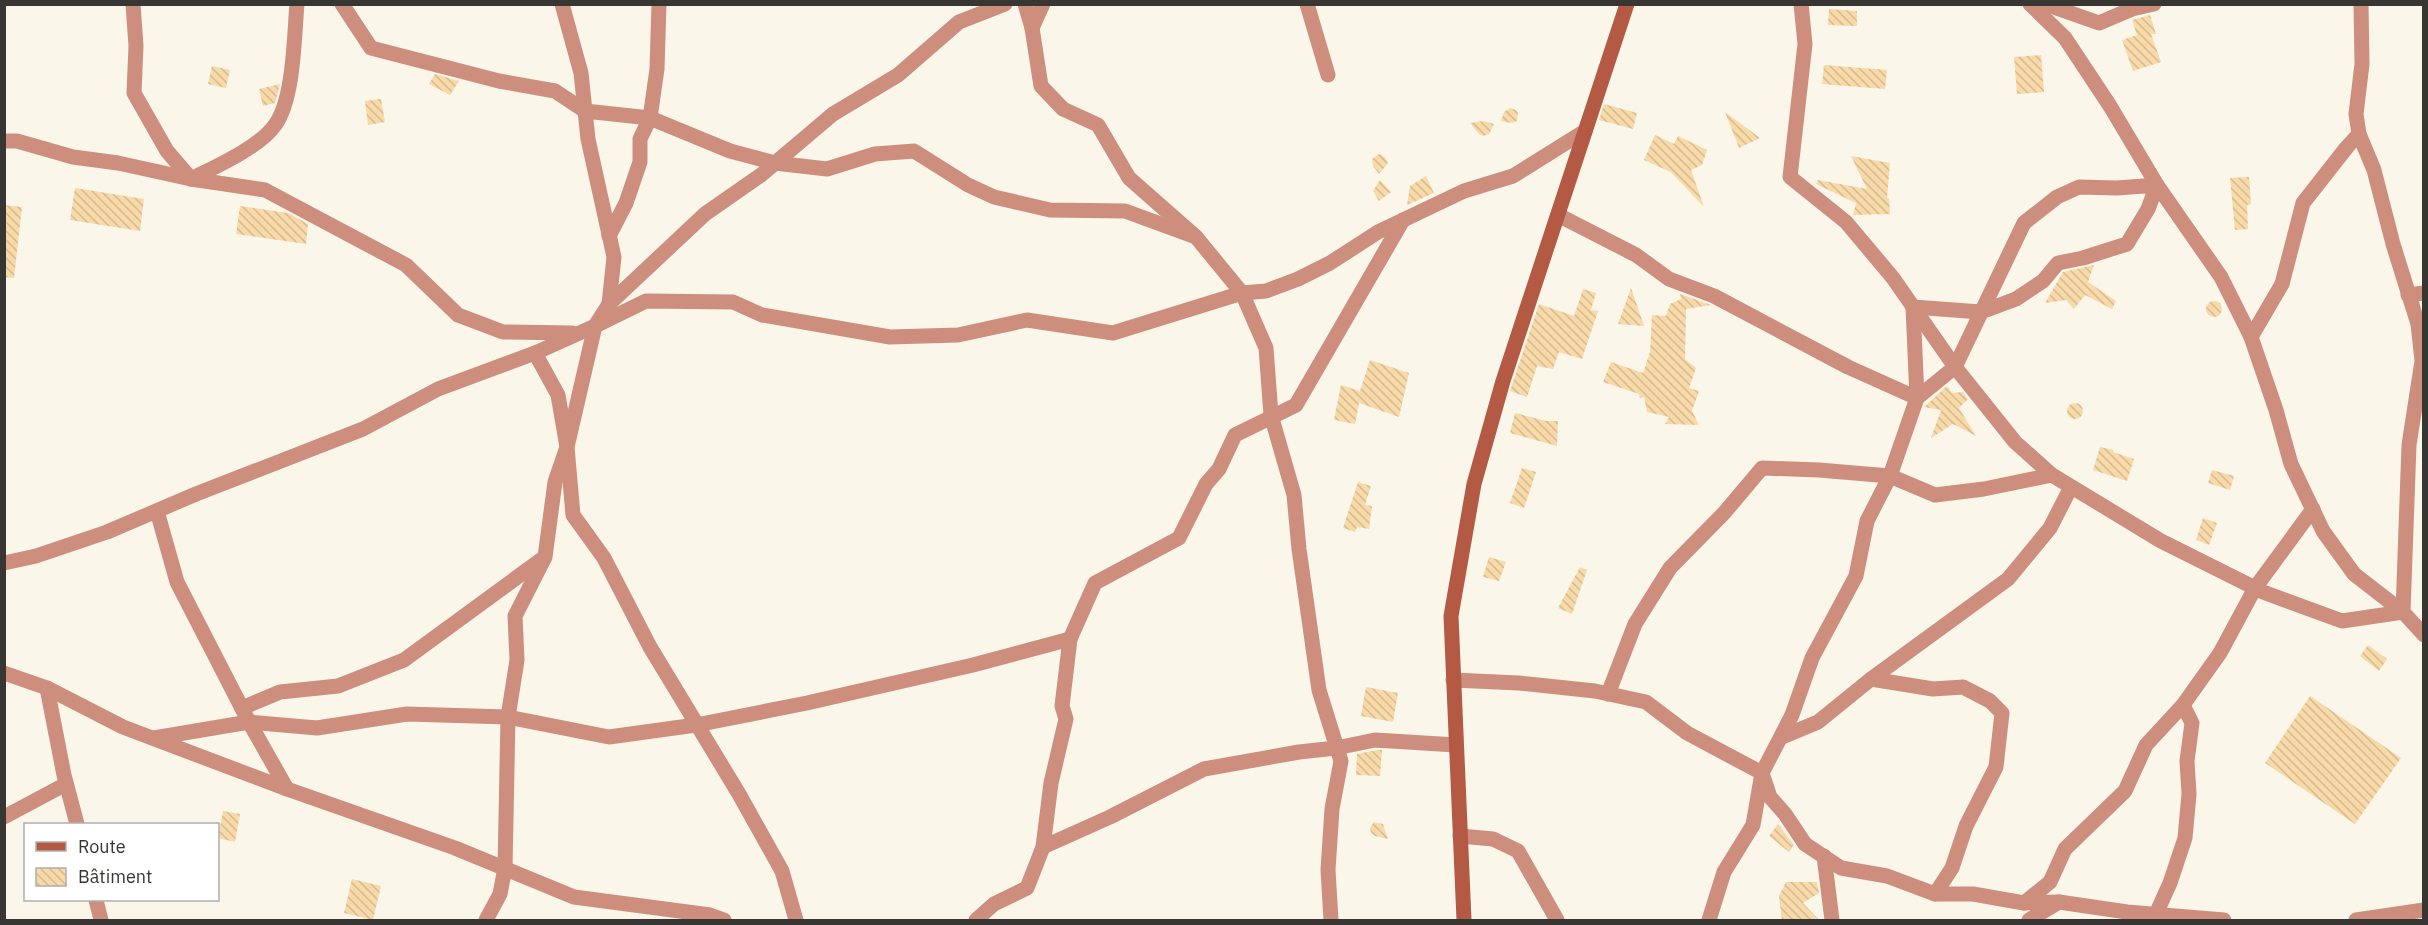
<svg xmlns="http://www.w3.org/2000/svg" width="2428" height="925" font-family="'IBM Plex Sans',sans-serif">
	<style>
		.building { fill: url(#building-back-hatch) }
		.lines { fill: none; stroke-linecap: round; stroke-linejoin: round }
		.street { stroke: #ce8e7e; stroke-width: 15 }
		.secondary { stroke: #b45944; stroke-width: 15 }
	</style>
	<defs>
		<pattern id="building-back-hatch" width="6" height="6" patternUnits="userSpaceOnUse" patternTransform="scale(1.5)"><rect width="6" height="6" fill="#f8d9a8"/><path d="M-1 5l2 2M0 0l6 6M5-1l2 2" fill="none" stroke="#d5bb91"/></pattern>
	</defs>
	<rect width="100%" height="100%" fill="#faf6ea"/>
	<g class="building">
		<polygon points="1829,9 1857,11 1857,26 1828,25"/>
		<polygon points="2150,15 2156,34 2151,34 2161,62 2133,71 2122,40 2137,35 2132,20"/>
		<polygon points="2041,55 2044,92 2017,94 2014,57"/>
		<polygon points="1824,65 1887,70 1885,89 1822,84"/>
		<polygon points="212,66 230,70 226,88 208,84"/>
		<polygon points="435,74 459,81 450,95 429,84"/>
		<polygon points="280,84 275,103 263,106 259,89"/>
		<polygon points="381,99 385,122 368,125 365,101"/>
		<polygon points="1604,104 1637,113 1633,129 1599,120"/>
		<polygon points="1510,108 1516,110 1518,113 1517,121 1511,123 1501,121 1504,112"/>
		<polygon points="1725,112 1760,138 1739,148"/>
		<polygon points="1483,121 1494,124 1489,134 1483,136 1479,134 1470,123"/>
		<polygon points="1655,135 1674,144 1678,136 1707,150 1702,165 1691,170 1704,207 1671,172 1644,160"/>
		<polygon points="1379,154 1385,157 1388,163 1379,174 1373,166 1372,159"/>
		<polygon points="1851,156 1890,163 1887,198 1889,198 1890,214 1853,215 1856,203 1816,184 1818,180 1867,189"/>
		<polygon points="1426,176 1434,193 1407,205 1410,186"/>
		<polygon points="2249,177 2251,204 2247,205 2248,229 2235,230 2230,178"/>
		<polygon points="1380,180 1391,192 1379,201 1373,191"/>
		<polygon points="75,188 144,199 140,231 70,220"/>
		<polygon points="4,205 22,207 14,278 4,277"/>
		<polygon points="240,206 288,213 308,224 306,244 236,234"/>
		<polygon points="2094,265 2088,282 2116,301 2112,309 2085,295 2074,309 2066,300 2045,303 2063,272"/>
		<polygon points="1631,288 1644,326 1618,324"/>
		<polygon points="1583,289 1596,293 1591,310 1598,311 1582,359 1559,352 1553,369 1537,366 1527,397 1510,391 1539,304 1574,316"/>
		<polygon points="1680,294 1711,305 1686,309 1685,359 1696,368 1689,388 1699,391 1692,411 1699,425 1665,424 1669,417 1647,412 1644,397 1640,398 1639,394 1603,382 1611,362 1643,373 1650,352 1652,315 1666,316 1670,304 1681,299"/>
		<circle cx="2214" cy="309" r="8"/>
		<polygon points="1370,360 1409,373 1399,417 1359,403 1355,424 1334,420 1341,385 1360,391"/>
		<polygon points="1947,386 1952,393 1963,392 1968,399 1959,408 1976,436 1953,424 1931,438 1941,410 1924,407"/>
		<circle cx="2075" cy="411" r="8"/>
		<polygon points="1515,413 1546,421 1558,421 1557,446 1510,433"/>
		<polygon points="2100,447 2114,450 2113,452 2134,459 2127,481 2093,470"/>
		<polygon points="1522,468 1536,472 1524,508 1510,503"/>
		<polygon points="2212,470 2234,476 2230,490 2208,483"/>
		<polygon points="1358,482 1371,486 1365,505 1372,506 1369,529 1357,527 1355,532 1343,528"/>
		<polygon points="2203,518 2217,523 2209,545 2196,540"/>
		<polygon points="1489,557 1506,562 1499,581 1483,577"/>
		<polygon points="1580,567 1587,570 1572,614 1558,608"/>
		<polygon points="2368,645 2387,659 2379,671 2360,656"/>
		<polygon points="1366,687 1398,693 1393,722 1361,716"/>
		<polygon points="2310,696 2401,758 2355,824 2265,763"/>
		<polygon points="1376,750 1382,750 1380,776 1356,775 1357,754"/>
		<polygon points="223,811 240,814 235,842 218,838"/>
		<polygon points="1374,822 1383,824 1388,839 1375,836 1371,833 1370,828"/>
		<polygon points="1778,824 1794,845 1789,852 1769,836"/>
		<polygon points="352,879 381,886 373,920 344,913"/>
		<polygon points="1786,882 1817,882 1819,893 1803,903 1820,921 1782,921 1779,896"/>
	</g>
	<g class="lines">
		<g class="street">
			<path d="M133 4 136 46 134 93 167 151 191 179C215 167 260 147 275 125 294 99 294 37 297 4"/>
			<polyline points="342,4 371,48 499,81 555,91 585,111 650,118 730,151 775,163 827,169 875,154 914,151 968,185 994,197 1050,210 1125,211 1196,237"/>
			<polyline points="562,4 581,73 588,139 614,257 609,304"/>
			<polyline points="1025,4 1032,28 1041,86 1063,109 1098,125 1129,178 1196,237 1242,293 1266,291 1298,279 1330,263 1378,232 1464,191 1513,176 1585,131"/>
			<polyline points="1307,4 1328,75"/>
			<polyline points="1801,4 1805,44 1790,177 1846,222 1893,278 1955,367 2015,442 2052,475 2161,541 2263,592 2342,621 2403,612 2354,574 2323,531 2291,464 2276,410 2251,337 2221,277 2157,185 2110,106 2065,38 2030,4"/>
			<polyline points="2045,4 2099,23 2132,9 2154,4"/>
			<polyline points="2361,4 2362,64 2356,114 2359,134 2374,170 2393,244 2418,324 2422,361 2409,445 2403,612 2424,635"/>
			<polyline points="1032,28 1043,4"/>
			<polyline points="4,141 17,141 73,157 118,163 191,179 265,190 406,265 458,315 503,332 572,333"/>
			<polyline points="1558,215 1636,255 1669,279 1714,296 1848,367 1917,398 1913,307 1981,312 2016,299 2043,281 2058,263 2083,258 2127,244 2148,209 2157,185 2117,188 2079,187 2057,197 2024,223 1955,367 1917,398 1890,476 1867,521 1856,576 1812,658 1792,715 1762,773 1753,825 1724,872 1709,920"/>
			<polyline points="609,236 626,203 640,162 640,139 650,118 657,69 659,4"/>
			<polyline points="2408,295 2424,293"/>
			<polyline points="2251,337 2282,284 2303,203 2347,147 2359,134"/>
			<polyline points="157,511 177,582 249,722 287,789"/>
			<polyline points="4,563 36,556 107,532 196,494 363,429 438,389 535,353 595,326 609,304 705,214 761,175 833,114 898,75 959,22 1005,4"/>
			<polyline points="4,673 47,688 123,727 287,789 455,848 574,897 710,915 724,920"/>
			<polyline points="1871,679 1933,689 1963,687 1990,701 2002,713 1996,767 1966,826 1952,868 1935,894"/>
			<polyline points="1453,680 1519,683 1595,691 1646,702 1687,733 1762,773 1770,797 1785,814 1805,844 1841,868 1887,876 1935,894 1973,894 2024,903 2059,902"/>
			<polyline points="47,688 64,775 77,824"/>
			<polyline points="1608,694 1635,624 1670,568 1724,513 1762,468 1819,470 1890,476 1935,495 1984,489 2052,475"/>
			<polyline points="2183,705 2220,653 2255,588 2313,509"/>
			<polyline points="242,708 280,692 338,686 404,660 542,559"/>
			<polyline points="1782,737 1818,722 1871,679 2008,579 2050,528 2071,487"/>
			<polyline points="154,738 249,722 317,728 407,714 508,717 609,737 696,725 807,703 973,665 1070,639"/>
			<polyline points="4,817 66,784"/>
			<polyline points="1460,836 1493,839 1518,851 1557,920"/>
			<polyline points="1043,847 1110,817 1204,769 1299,752 1336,748 1375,740 1456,745"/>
			<polyline points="1824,856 1832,920"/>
			<polyline points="96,900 101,920"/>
			<polyline points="2024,903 2050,882 2065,849 2125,791 2146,745 2183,705 2192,723 2187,761 2189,794 2185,838 2170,883 2156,914 2158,920"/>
			<polyline points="486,920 500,894 505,868 508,717 517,660 515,616 545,557 555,482 567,447 558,395 535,353"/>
			<polyline points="796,920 782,871 739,794 650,647 604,558 573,515 567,447 595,326 646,301 733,302 762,315 890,337 958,335 1027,320 1113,333 1242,293 1266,348 1271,415 1294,495 1299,549 1319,690 1341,761 1332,809 1328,870 1331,920"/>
			<polyline points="976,920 994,904 1027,888 1043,847 1051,783 1066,719 1062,706 1070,639 1095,583 1179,538 1206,484 1219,469 1235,435 1296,405 1403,220"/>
			<polyline points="2029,920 2059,902 2127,912 2224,920"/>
			<polyline points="2356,920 2424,910"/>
		</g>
		<polyline class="secondary" points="1464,920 1451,616 1474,484 1503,381 1627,4"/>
	</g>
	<rect width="2428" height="925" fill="none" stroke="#373632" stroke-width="12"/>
	<rect x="24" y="823" width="195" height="78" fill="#ffffff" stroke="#afafad" stroke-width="1.5"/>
	<rect x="36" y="842" width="30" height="9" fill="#b45944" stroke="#afafad" stroke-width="1.5"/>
	<text x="78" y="853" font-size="18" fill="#373632">Route</text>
	<rect x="36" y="868" width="30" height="18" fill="url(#building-back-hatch)" stroke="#afafad" stroke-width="1.5"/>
	<text x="78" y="883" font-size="18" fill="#373632">Bâtiment</text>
</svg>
